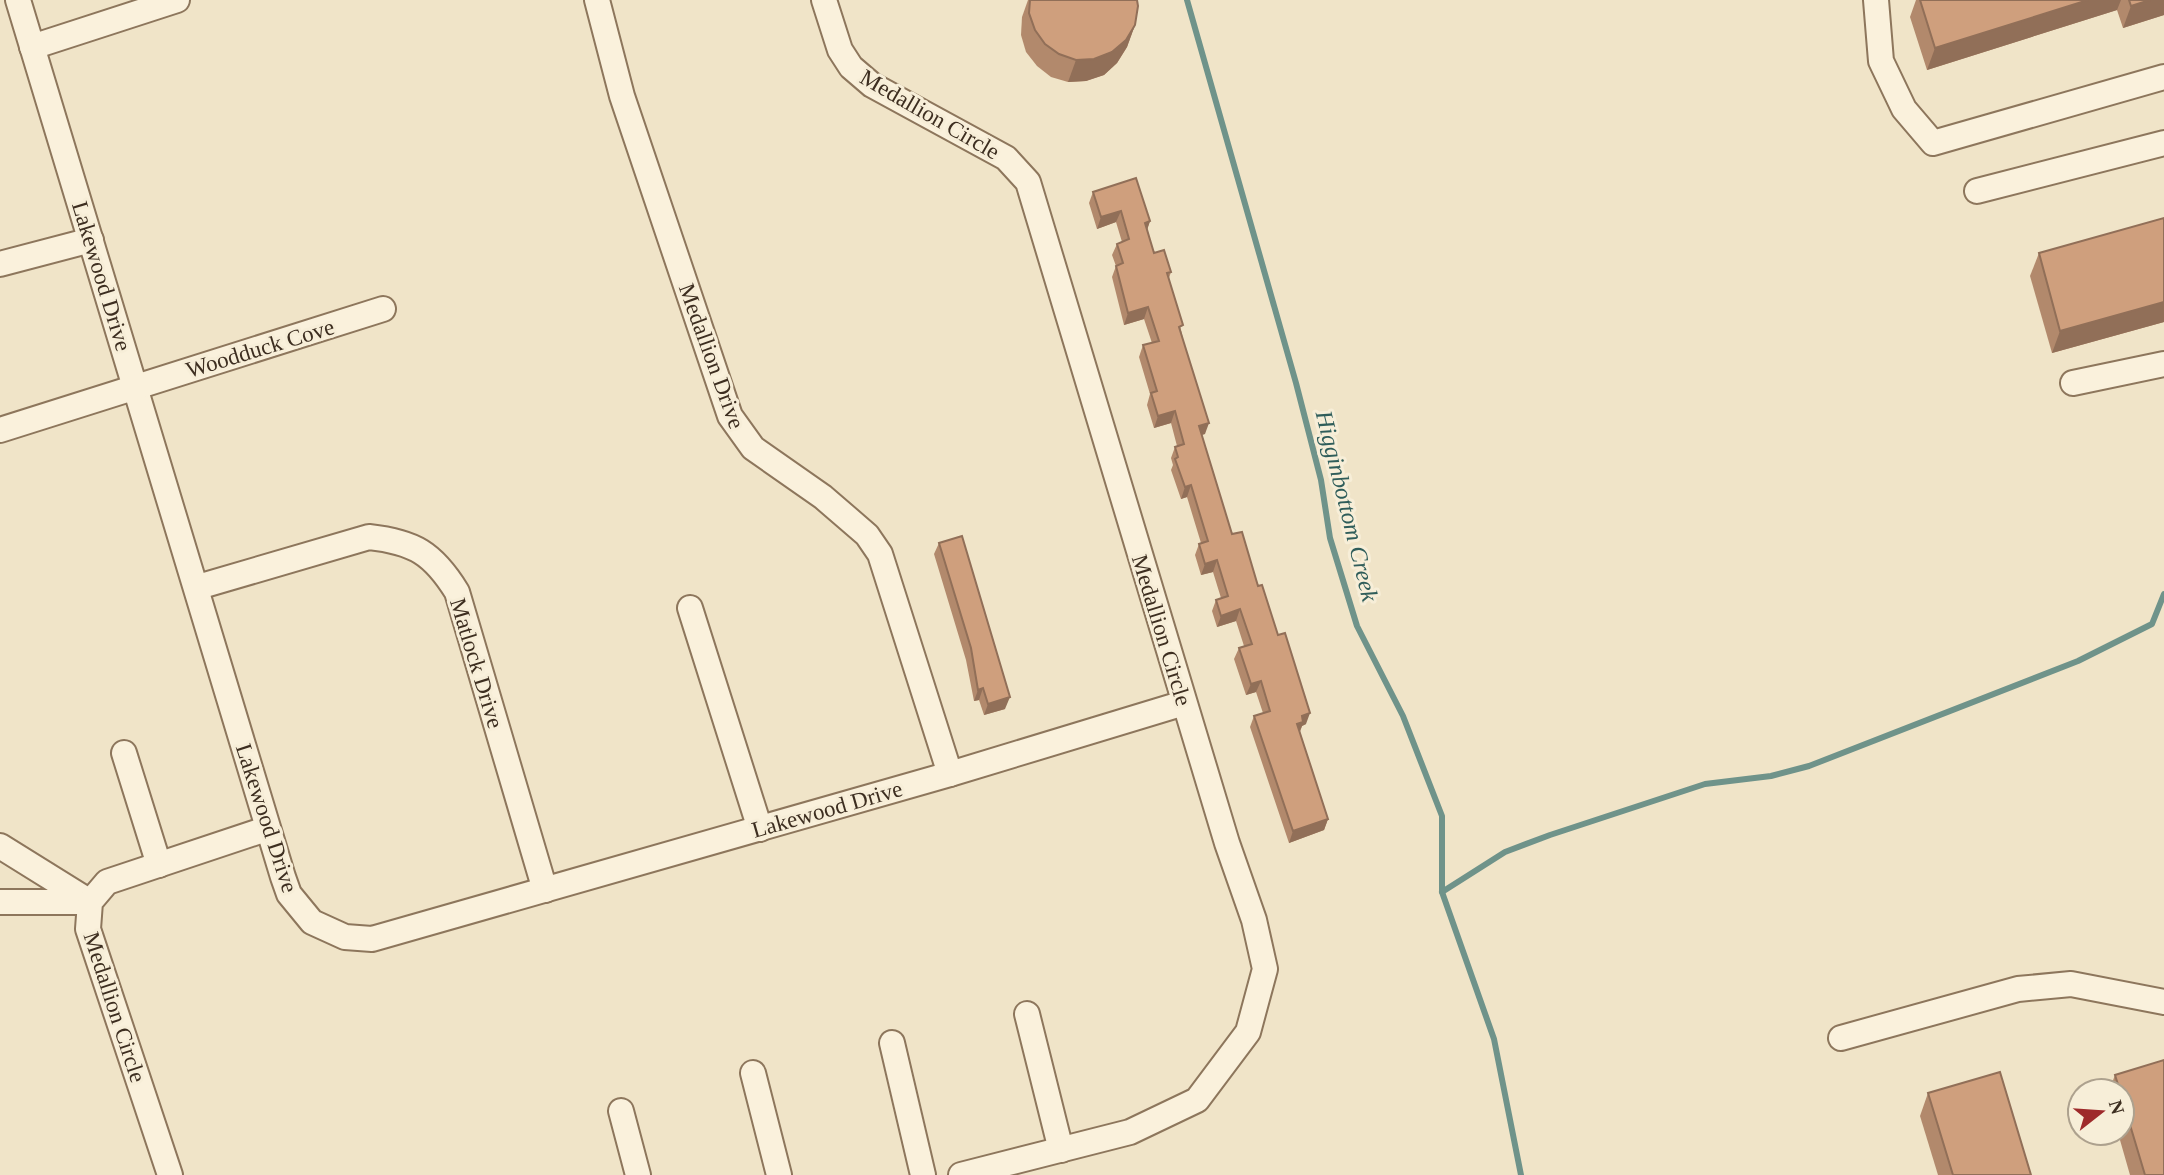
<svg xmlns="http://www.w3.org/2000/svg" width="2164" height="1175" font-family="'Times New Roman',serif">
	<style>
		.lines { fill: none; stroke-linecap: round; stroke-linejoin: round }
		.stream { stroke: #6f938a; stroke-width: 6 }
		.minor-casing { stroke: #8d765c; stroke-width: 28 }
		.minor { stroke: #faf1dc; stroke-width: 24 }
		.wall { fill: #b2896c }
		.shaded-wall { fill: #916f58 }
		.building { fill: #cf9f7d; stroke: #916f58; stroke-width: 2 }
		.labels { text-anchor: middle; stroke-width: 6; stroke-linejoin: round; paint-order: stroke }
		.street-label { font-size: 23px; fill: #3d2e20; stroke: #f7eed8 }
		.water-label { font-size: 24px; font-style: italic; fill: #2f5d5a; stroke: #f7eed8 }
	</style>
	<rect width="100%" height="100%" fill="#f0e4c8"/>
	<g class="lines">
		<g class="stream">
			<polyline points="1187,0 1296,383 1321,480 1330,538 1357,626 1403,716 1442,816 1442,892 1494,1039 1521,1175"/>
			<polyline points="1442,892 1505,852 1550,835 1705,784 1771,776 1809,766 2078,661 2152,624 2164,594"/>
		</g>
		<g class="minor-casing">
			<g id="minor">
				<polyline points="18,0 283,877 289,894 312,922 345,937 372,939 950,774 1184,703"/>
				<polyline points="597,0 622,96 730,416 753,448 823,497 867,535 880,554 950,774"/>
				<polyline points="824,0 840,50 851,67 872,85 1006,158 1028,182 1227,843 1254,920 1265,969 1248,1032 1197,1100 1130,1132 961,1175"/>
				<polyline points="1876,0 1881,61 1904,109 1933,143 2164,77"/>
				<polyline points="32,47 177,0"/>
				<polyline points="1977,191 2164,143"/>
				<polyline points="0,264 91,240"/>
				<polyline points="2073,383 2164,364"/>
				<polyline points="0,430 383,309"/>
				<path d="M198 587 369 537C414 542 433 553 457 592L545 890"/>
				<polyline points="690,608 760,829"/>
				<polyline points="124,753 159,865"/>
				<polyline points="0,846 90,902"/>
				<polyline points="0,902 89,902"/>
				<polyline points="1027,1014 1061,1150"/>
				<polyline points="1841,1038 2018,989 2071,984 2164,1002"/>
				<polyline points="892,1043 923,1175"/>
				<polyline points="753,1073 779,1175"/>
				<polyline points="621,1111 638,1175"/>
				<polyline points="170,1175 88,929 90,902 107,882 266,829"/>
			</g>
		</g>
		<use href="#minor" class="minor"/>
	</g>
	<g class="wall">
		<polygon points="1028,0 1137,0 1135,25 1127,47 1117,63 1104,75 1086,81 1068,82 1051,77 1037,66 1026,52 1021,35 1022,17"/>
		<polygon points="1916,0 2164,0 2164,15 2123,28 2117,10 1927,70 1910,17"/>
		<polygon points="1093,192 1150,221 1147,230 1154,253 1171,272 1169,278 1205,434 1201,435 1232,534 1258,586 1306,724 1302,726 1300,732 1328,819 1324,830 1289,843 1250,727 1254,716 1263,713 1256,692 1246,695 1234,659 1239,648 1244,646 1236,621 1217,627 1212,611 1216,600 1221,598 1213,572 1201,575 1195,555 1199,544 1201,543 1187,497 1181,499 1171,470 1173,465 1171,458 1175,447 1177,446 1171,423 1154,428 1147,405 1150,394 1139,357 1143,345 1152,343 1144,319 1124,325 1112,277 1116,266 1112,255 1117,244 1122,242 1116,222 1097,229 1089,203"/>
		<polygon points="2164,218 2164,322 2052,353 2030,276 2039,253"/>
		<polygon points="939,543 1005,709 984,715 979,700 974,701 966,660 934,554"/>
		<polygon points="2115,1075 2164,1175 2130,1175 2118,1133 2122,1133 2122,1091 2109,1091"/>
		<polygon points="1928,1093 2031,1175 1938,1175 1920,1116"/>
	</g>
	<g class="shaded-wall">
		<polygon points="2088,0 2121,0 2117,10 1927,70 1935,48"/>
		<polygon points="2150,0 2164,0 2164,15 2123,28 2131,6"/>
		<polygon points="1135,25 1127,47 1117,63 1104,75 1086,81 1068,82 1076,60"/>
		<polygon points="1121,211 1116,222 1097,229 1101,217"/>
		<polygon points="1150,221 1146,233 1145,223"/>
		<polygon points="2164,302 2164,322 2052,353 2060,331"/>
		<polygon points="1148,307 1144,319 1124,325 1128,313"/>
		<polygon points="1175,411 1171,423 1154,428 1158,416"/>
		<polygon points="1209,423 1205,434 1194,437 1199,426"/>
		<polygon points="1191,485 1187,497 1181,499 1185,487"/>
		<polygon points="1217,560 1213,572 1201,575 1205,564"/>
		<polygon points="1240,609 1236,621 1217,627 1221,616"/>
		<polygon points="1261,681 1256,692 1246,695 1251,684"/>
		<polygon points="983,688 979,700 974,701 978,690"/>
		<polygon points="1010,697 1005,709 984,715 988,704"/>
		<polygon points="1310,713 1306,724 1302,726 1299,733 1293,735 1302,716"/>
		<polygon points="1328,819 1324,830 1289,843 1293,831"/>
	</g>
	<g class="building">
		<polygon points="1030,0 1137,0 1138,6 1135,25 1126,40 1112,52 1094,59 1076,60 1059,54 1045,44 1035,30 1029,13"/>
		<polygon points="1920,0 2088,0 1935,48"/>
		<polygon points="2129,0 2150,0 2131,6"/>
		<polygon points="1136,178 1150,221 1145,223 1154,253 1164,250 1171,272 1167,273 1183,325 1179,327 1209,423 1199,426 1232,534 1242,532 1258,586 1262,585 1278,635 1285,633 1310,713 1302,716 1303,722 1297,724 1328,819 1293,831 1254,716 1270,711 1261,681 1251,684 1239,648 1252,644 1240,609 1221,616 1216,600 1228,596 1217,560 1205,564 1199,544 1208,541 1191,485 1185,487 1175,459 1178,457 1175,447 1184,444 1175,411 1158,416 1151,393 1157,391 1143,345 1159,341 1148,307 1128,313 1116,266 1123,263 1117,244 1129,239 1121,211 1101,217 1093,192"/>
		<polygon points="2164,218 2164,302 2060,331 2039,253"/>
		<polygon points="962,536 1010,697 988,704 983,688 978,690 971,648 939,543"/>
		<polygon points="2164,1060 2164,1175 2145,1175 2122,1098 2122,1091 2120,1091 2115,1075"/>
		<polygon points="2000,1072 2031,1175 1953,1175 1928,1093"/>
	</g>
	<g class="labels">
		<g class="street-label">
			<text transform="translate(930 114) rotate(30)" y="8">Medallion Circle</text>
			<text transform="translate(102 276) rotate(73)" y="8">Lakewood Drive</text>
			<text transform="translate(260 348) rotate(-17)" y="8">Woodduck Cove</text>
			<text transform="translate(712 356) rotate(70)" y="8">Medallion Drive</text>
			<text transform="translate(1162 630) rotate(73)" y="8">Medallion Circle</text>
			<text transform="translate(477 663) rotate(73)" y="8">Matlock Drive</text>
			<text transform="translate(827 809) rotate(-16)" y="8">Lakewood Drive</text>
			<text transform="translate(267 818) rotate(72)" y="8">Lakewood Drive</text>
			<text transform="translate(115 1007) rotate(72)" y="8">Medallion Circle</text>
		</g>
		<g class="water-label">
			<text transform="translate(1347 506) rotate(76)" y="8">Higginbottom Creek</text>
		</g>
	</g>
	<g transform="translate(2101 1112) rotate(73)"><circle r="33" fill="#f7eed8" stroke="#ada18e" stroke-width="2"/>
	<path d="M0-5L12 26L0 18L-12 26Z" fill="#9e2a2b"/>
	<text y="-10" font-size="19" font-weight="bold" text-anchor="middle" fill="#3d2e20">N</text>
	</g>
</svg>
